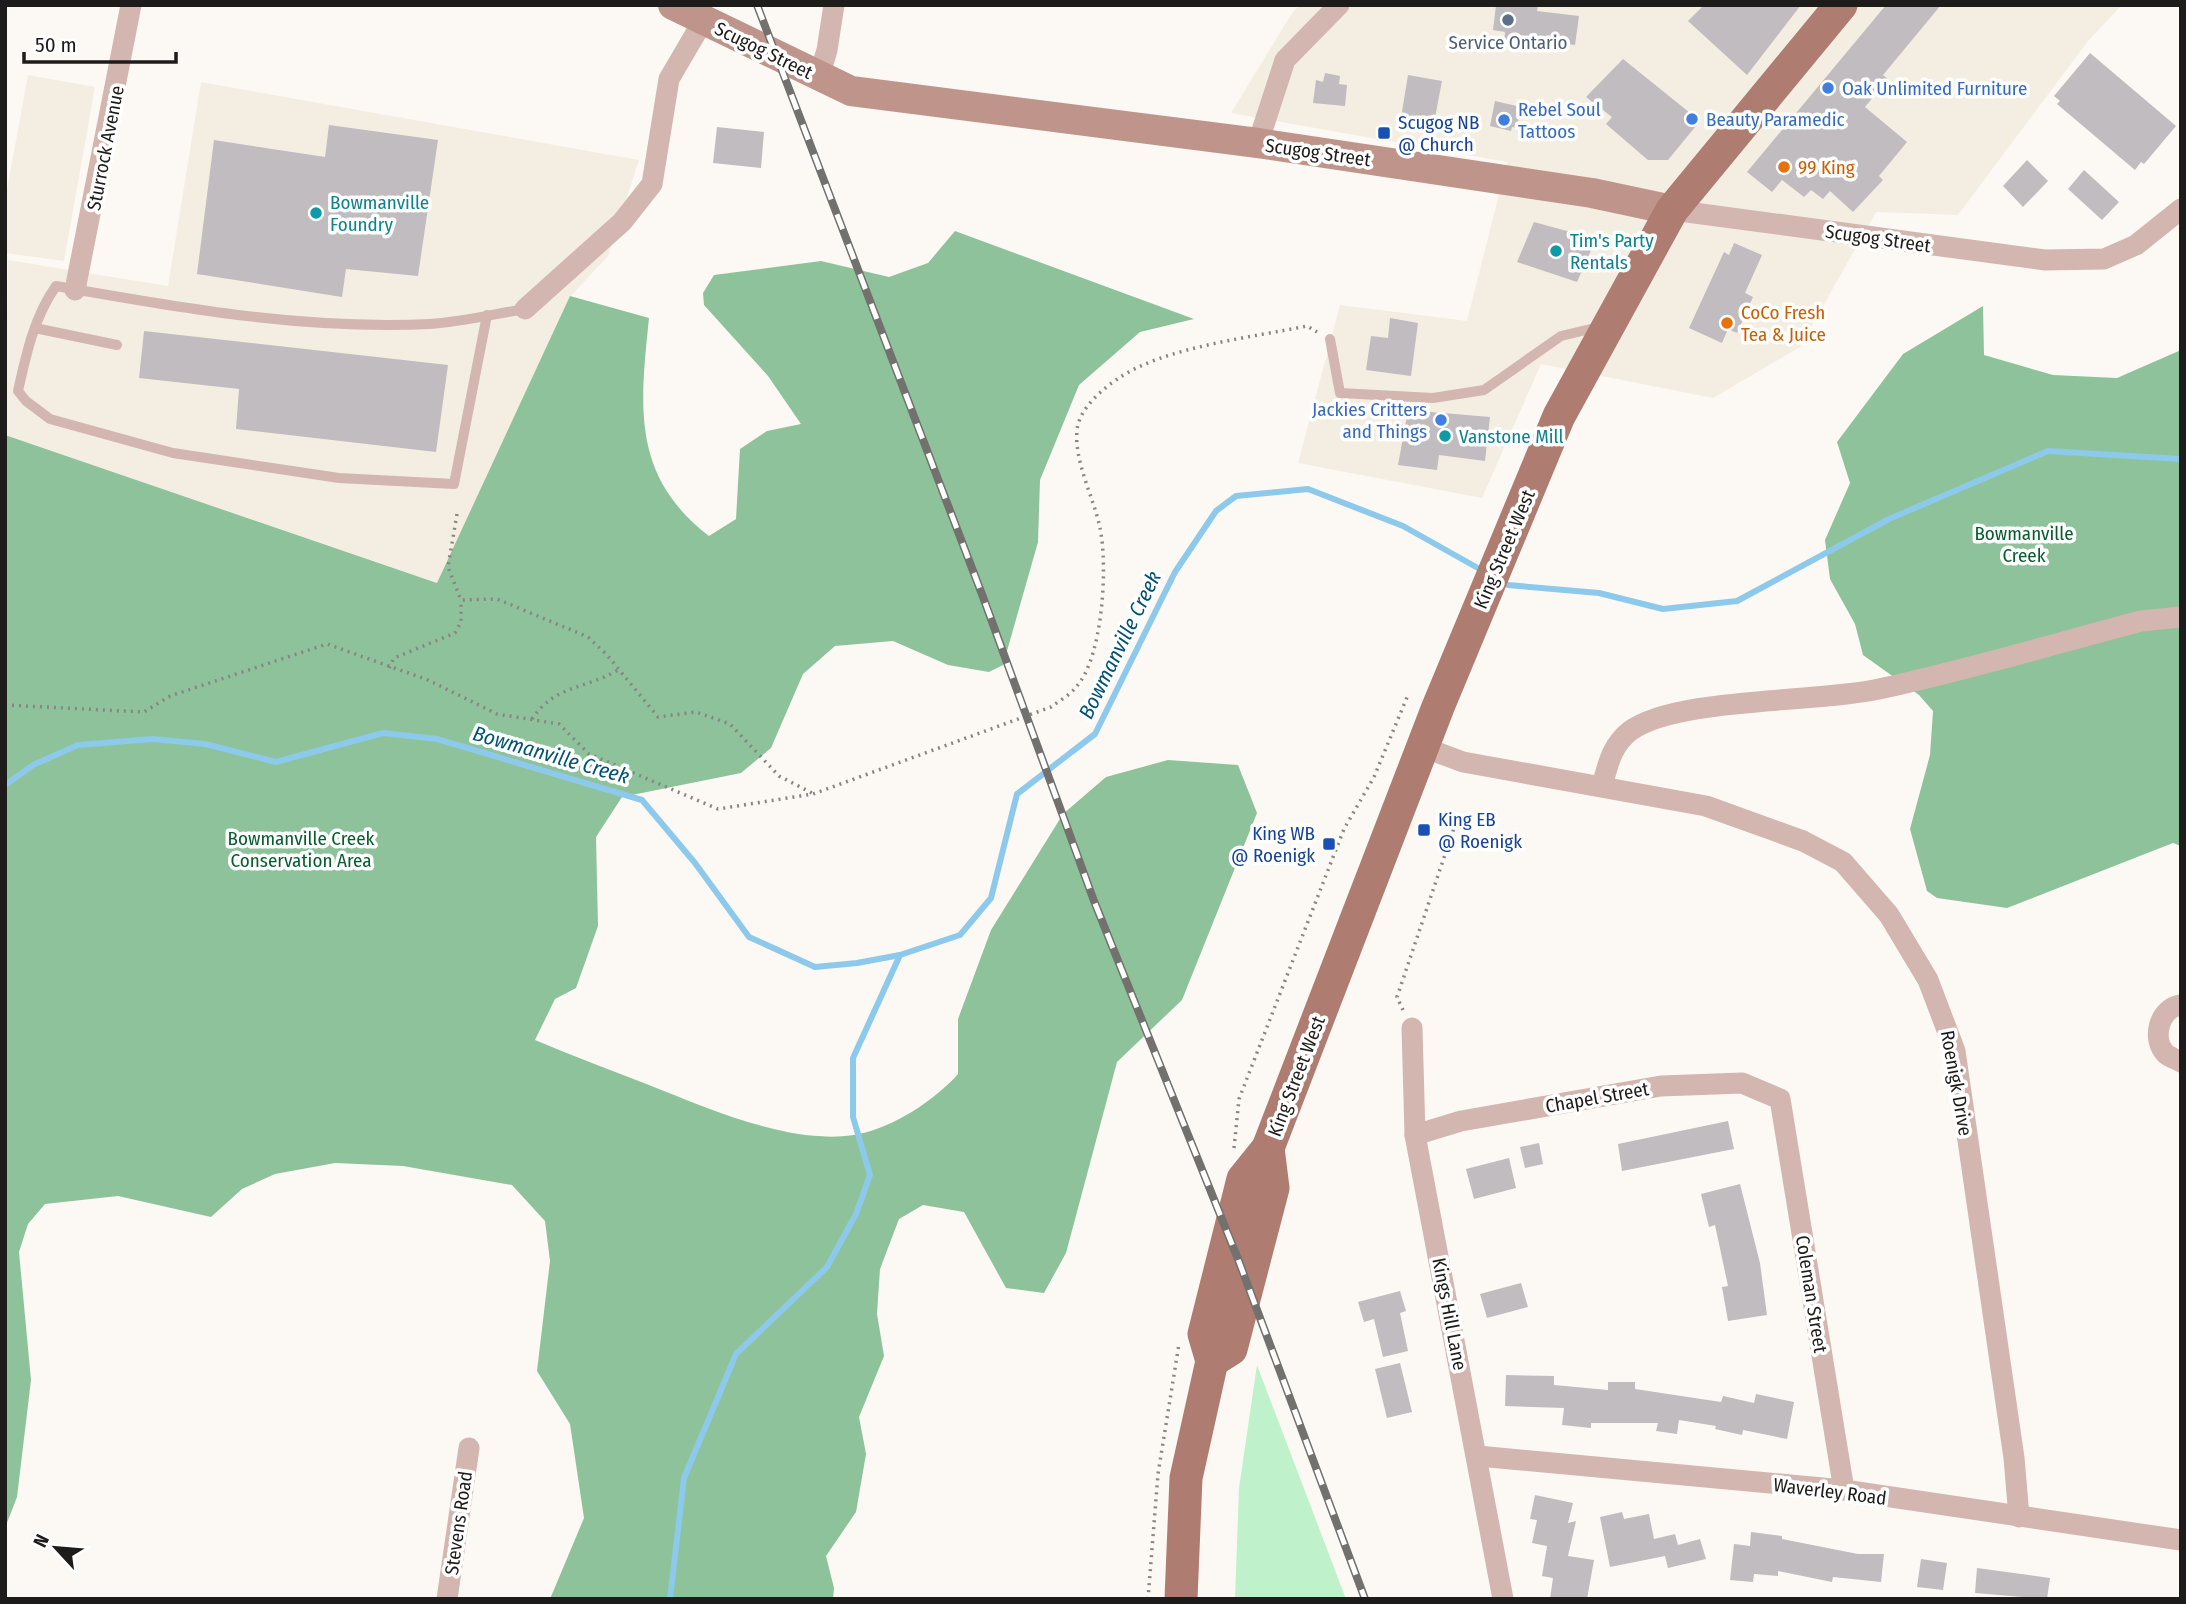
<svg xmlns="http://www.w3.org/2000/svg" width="2186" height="1604" font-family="'Fira Sans Condensed',sans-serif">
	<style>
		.built { fill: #f4eee2 }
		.green { fill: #bff1ca }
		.forest { fill: #8ec29a }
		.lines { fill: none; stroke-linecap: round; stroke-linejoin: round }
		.stream { stroke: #8dc9eb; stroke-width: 6 }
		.building { fill: #c0bcbf }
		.path { stroke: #888683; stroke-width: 3.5; stroke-dasharray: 2 5; stroke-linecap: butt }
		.lane { stroke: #d3b6af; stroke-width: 10 }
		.street { stroke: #d3b6af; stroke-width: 21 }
		.secondary { stroke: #bf948b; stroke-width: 30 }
		.primary { stroke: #af7c71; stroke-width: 33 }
		.rail-casing { stroke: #73716e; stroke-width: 8 }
		.rail { stroke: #fff; stroke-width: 5; stroke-dasharray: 16; stroke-linecap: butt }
		.service-dot { fill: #5c6f8a; stroke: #fff; stroke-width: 2.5 }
		.shop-dot { fill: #3f7fe0; stroke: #fff; stroke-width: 2.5 }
		.transit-dot { fill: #1a4fb4; stroke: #fff; stroke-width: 2.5 }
		.food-dot { fill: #e8710a; stroke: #fff; stroke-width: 2.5 }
		.culture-dot { fill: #0f9aa8; stroke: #fff; stroke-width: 2.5 }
		.labels { text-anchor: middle; stroke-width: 7; stroke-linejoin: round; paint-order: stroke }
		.service-label { font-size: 19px; fill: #4e5e75; stroke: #fff }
		.street-label { font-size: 19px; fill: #1d1c1a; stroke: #fff }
		.shop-label { font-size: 19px; fill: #366cbe; stroke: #fff; text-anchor: start }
		.transit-label { font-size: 19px; fill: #164399; stroke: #fff; text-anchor: start }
		.food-label { font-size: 19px; fill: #c56008; stroke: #fff; text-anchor: start }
		.culture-label { font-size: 19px; fill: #0d838f; stroke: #fff; text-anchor: start }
		.park-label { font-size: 19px; fill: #065d2d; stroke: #fff }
		.water-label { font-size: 21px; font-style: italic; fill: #005273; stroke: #fff }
	</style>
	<rect width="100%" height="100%" fill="#fcf9f4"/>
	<g class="built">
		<polygon points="1300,5 2122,5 2088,41 1958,215 1876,212 1800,347 1713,398 1541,364 1482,498 1298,463 1340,305 1467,321 1507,162 1231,113 1292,13"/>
		<polygon points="28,75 95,87 64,261 5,253 5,200"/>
		<polygon points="201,82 639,160 608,256 570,297 438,583 5,435 8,260 168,286"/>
	</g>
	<polygon class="green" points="1257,1365 1346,1599 1235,1599 1239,1488"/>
	<g class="forest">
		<path d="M955 231 1194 319 1140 332 1079 385 1040 480 1038 542 1003 665 989 672 948 665 893 641 835 646 803 674 771 748 741 773 622 797 596 837 598 926 576 988 555 999 535 1040C573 1056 611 1070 649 1085 710 1109 794 1147 859 1134 894 1127 935 1100 958 1074V1019L991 930 1063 814 1106 777 1168 760 1238 765 1257 813 1182 1000 1117 1062 1066 1253 1044 1293 1006 1288 964 1212 923 1205 899 1219 880 1269 877 1314 884 1356 859 1417 866 1454 856 1512 826 1556 834 1588 833 1599H550L584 1518 570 1424 537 1371 550 1261 545 1221 512 1185 403 1166 335 1163 275 1174 242 1189 211 1217 118 1196 45 1204 28 1224 19 1252 31 1380 17 1497 5 1528V435L437 583 570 296 649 318C640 406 631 476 709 536L736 519 740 449 767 431 801 424 768 376 704 305 703 293 714 275 821 261 889 277 928 263Z"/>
		<polygon points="1983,306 1984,355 2053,375 2117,378 2181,350 2181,846 2173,843 2007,908 1937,898 1927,891 1910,829 1930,755 1933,711 1919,695 1863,655 1855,624 1830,579 1825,540 1850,483 1837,442 1903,354"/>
	</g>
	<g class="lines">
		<g class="stream">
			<polyline points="1500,581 1508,585 1599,593 1663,609 1737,601 1889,519 2048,451 2181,459"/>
			<polyline points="5,785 33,765 78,745 153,739 205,744 276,762 383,733 437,739 642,800 695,863 749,937 815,967 857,963 900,955 960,935 991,898 1017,794 1095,734 1175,572 1216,511 1236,496 1308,489 1403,526 1485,572"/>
			<polyline points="670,1599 684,1478 736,1354 827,1267 856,1214 870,1175 853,1117 853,1058 900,955"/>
		</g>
	</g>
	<g class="building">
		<polygon points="1496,5 1538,5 1537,11 1579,16 1575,45 1533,39 1532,49 1504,46 1505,32 1493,30"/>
		<polygon points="1704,5 1801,5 1747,75 1688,21"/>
		<polygon points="1886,5 1941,5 1883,75 1888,79 1865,107 1907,142 1879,176 1883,180 1853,212 1830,191 1823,199 1811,190 1804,197 1782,180 1772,192 1747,172"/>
		<polygon points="2090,53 2176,126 2144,164 2141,162 2135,170 2057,104 2060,101 2054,96"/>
		<polygon points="1623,59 1700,121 1668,160 1648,160 1606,124 1612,117 1586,97"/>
		<polygon points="1325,73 1340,76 1339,84 1347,85 1345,106 1313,103 1316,80 1323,82"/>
		<polygon points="1408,75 1442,81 1434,123 1401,118"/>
		<polygon points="1495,101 1521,107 1517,128 1512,127 1511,131 1490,126"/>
		<polygon points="329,125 438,140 418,276 346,269 342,297 197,274 214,140 325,157"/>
		<polygon points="717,127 764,132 761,168 713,163"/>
		<polygon points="2027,160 2048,181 2023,207 2003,186"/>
		<polygon points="2084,170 2119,202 2102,220 2068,189"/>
		<polygon points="1534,222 1596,239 1577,282 1517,262"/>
		<polygon points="1734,243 1762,255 1745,293 1753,297 1737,333 1728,329 1722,343 1689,328 1724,252 1729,255"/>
		<polygon points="1390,318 1418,323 1411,376 1366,370 1371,336 1388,338"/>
		<polygon points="144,331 448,365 436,452 236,429 239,389 139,378"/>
		<polygon points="1408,410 1490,417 1485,461 1439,455 1437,470 1398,465"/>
		<polygon points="1728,1121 1734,1149 1622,1171 1618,1144"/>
		<polygon points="1539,1143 1543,1164 1525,1168 1520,1147"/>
		<polygon points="1509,1158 1516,1188 1474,1199 1466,1169"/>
		<polygon points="1740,1184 1760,1263 1767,1315 1728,1321 1722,1287 1728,1286 1715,1225 1709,1227 1701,1194"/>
		<polygon points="1521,1283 1528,1307 1487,1318 1480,1294"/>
		<polygon points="1400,1291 1406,1311 1400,1313 1408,1351 1383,1357 1374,1319 1364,1322 1358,1302"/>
		<polygon points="1400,1363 1412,1412 1387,1418 1375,1369"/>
		<polygon points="1506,1375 1554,1376 1554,1385 1608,1390 1608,1382 1635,1382 1635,1389 1721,1402 1723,1396 1754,1403 1756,1394 1794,1402 1787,1439 1743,1430 1742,1435 1715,1429 1716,1426 1679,1420 1677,1434 1656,1431 1658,1423 1591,1423 1591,1428 1562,1425 1564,1408 1505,1406"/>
		<polygon points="1535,1495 1573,1503 1568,1523 1576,1521 1568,1556 1594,1560 1587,1599 1550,1599 1553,1578 1542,1576 1547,1546 1532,1543 1537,1520 1530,1519"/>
		<polygon points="1622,1512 1624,1519 1649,1514 1654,1539 1675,1534 1678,1545 1700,1539 1706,1559 1668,1568 1665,1556 1610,1567 1600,1517"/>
		<polygon points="1751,1532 1782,1536 1782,1539 1858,1554 1884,1554 1881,1582 1833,1577 1832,1582 1778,1571 1778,1576 1754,1574 1753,1582 1730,1580 1734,1544 1750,1546"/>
		<polygon points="1921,1559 1947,1563 1943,1590 1917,1587"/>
		<polygon points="1977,1568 2050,1578 2047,1599 1975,1593"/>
	</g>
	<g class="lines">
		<g class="path">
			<polyline points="457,514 448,567 461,600 497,599 588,637 607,655 658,717 696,712 730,724 779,776 812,793"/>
			<polyline points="389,668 394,658 455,633 461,622 461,600"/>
			<path d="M5 705 144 712 170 696 327 644 428 680 497 714 559 724 589 754 718 809 813 794 1051 707C1059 701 1070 695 1076 687 1103 658 1108 566 1100 528 1094 498 1074 462 1077 430 1079 409 1102 389 1119 378 1164 347 1254 337 1307 326L1317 332"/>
			<path d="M532 719C556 684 584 690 618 670"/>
			<polyline points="1403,1010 1397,997 1456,822 1444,810"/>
			<polyline points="1234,1148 1239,1099 1344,829 1374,777 1408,695"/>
			<polyline points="1148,1599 1158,1474 1179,1344"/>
		</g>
		<g class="lane">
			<path d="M487 315 454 484 339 478 173 453 50 419 26 401 18 391C26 355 34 317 56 286 180 308 304 330 430 324 461 322 494 314 525 309"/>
			<polyline points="35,328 117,345"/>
			<polyline points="1330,339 1340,393 1433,398 1484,390 1561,336 1599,327"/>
		</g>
		<g class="street">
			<polyline points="819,77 827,50 834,5"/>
			<polyline points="1258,143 1285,60 1339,5"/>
			<polyline points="1672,210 2045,260 2104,259 2136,245 2181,209"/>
			<polyline points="75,290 131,5"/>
			<polyline points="525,309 622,222 652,184 669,79 703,21"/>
			<polyline points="1423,747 1463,762 1706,806 1803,841 1843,862 1889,915 1928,980 1955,1051 2014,1458 2019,1517"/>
			<path d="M1602 786C1608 765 1611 746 1630 731 1676 697 1818 703 1879 689 1967 670 2054 644 2141 621L2181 617"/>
			<path d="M2181 1005C2159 1008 2151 1039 2166 1054 2169 1057 2176 1059 2181 1062"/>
			<polyline points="1412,1028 1415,1135 1503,1599"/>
			<polyline points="1415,1135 1461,1121 1661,1086 1742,1083 1780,1099 1844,1490"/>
			<polyline points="1478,1456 1844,1490 2181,1540"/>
			<polyline points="447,1599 469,1448"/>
		</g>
		<polyline class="secondary" points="673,5 851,91 1258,143 1592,193 1672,210"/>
		<g class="primary">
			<polyline points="1212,1361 1231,1349 1273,1188 1268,1148"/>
			<polyline points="1181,1599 1186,1478 1212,1361 1204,1334 1243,1179 1268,1148 1438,707 1559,416 1672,210 1841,5"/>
		</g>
		<g class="rail-casing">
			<polyline id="rail" points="757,5 983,597 1094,901 1238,1259 1365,1599"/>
		</g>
		<use href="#rail" class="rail"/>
	</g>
	<circle class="service-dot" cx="1508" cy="20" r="7"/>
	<g class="shop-dot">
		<circle cx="1828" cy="88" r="7"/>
		<circle cx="1692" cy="119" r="7"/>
		<circle cx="1504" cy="120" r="7"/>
		<circle cx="1441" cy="420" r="7"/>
	</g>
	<g class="transit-dot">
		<rect x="1377" y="126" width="14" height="14" rx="3.5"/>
		<rect x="1417" y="823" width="14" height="14" rx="3.5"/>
		<rect x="1322" y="837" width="14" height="14" rx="3.5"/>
	</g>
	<g class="food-dot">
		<circle cx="1784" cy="167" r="7"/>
		<circle cx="1727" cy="323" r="7"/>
	</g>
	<g class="culture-dot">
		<circle cx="316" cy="213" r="7"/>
		<circle cx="1556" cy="251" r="7"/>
		<circle cx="1445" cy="436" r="7"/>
	</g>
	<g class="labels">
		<g class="service-label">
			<text x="1508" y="49">Service Ontario</text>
		</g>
		<g class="street-label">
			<text transform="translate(764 50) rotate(26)" y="7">Scugog Street</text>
			<text transform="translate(105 148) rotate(-79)" y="7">Sturrock Avenue</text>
			<text transform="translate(1318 152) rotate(8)" y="7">Scugog Street</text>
			<text transform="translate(1878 238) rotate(8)" y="7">Scugog Street</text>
			<text transform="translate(1504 549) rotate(-67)" y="7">King Street West</text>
			<text transform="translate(1296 1076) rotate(-69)" y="7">King Street West</text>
			<text transform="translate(1957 1083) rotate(80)" y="7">Roenigk Drive</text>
			<text transform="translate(1597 1097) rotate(-10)" y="7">Chapel Street</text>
			<text transform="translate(1812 1294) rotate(81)" y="7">Coleman Street</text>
			<text transform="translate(1450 1314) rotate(79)" y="7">Kings Hill Lane</text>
			<text transform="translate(1830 1491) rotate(7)" y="7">Waverley Road</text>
			<text transform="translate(458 1523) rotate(-82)" y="7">Stevens Road</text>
		</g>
		<g class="shop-label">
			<text x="1842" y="95">Oak Unlimited Furniture</text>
			<text x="1518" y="116">Rebel Soul<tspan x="1518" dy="22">Tattoos</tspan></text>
			<text x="1706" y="126">Beauty Paramedic</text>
			<text x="1427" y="416" text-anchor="end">Jackies Critters<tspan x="1427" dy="22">and Things</tspan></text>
		</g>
		<g class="transit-label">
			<text x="1398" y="129">Scugog NB<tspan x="1398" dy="22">@ Church</tspan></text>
			<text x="1438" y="826">King EB<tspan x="1438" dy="22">@ Roenigk</tspan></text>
			<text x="1315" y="840" text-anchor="end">King WB<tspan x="1315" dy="22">@ Roenigk</tspan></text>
		</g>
		<g class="food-label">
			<text x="1798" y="174">99 King</text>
			<text x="1741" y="319">CoCo Fresh<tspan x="1741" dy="22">Tea &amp; Juice</tspan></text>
		</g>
		<g class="culture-label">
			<text x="330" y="209">Bowmanville<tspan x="330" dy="22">Foundry</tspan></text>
			<text x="1570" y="247">Tim's Party<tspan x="1570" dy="22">Rentals</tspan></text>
			<text x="1459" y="443">Vanstone Mill</text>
		</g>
		<g class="park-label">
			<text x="2024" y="540">Bowmanville<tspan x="2024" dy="22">Creek</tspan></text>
			<text x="301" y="845">Bowmanville Creek<tspan x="301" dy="22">Conservation Area</tspan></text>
		</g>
		<g class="water-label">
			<text transform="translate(1120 645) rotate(-64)" y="7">Bowmanville Creek</text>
			<text transform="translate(551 755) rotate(16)" y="7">Bowmanville Creek</text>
		</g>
	</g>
	<rect width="2186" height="1604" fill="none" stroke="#1d1c1a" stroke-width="14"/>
	<g transform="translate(56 1548) rotate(296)" stroke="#ffffff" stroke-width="5" paint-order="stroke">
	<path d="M0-5L12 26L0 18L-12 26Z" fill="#1d1c1a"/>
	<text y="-10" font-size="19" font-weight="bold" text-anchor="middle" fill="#1d1c1a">N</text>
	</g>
	<path d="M24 52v10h152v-10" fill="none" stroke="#1d1c1a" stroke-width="3.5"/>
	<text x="35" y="52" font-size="21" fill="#1d1c1a" stroke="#ffffff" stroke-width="5" paint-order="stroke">50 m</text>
</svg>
